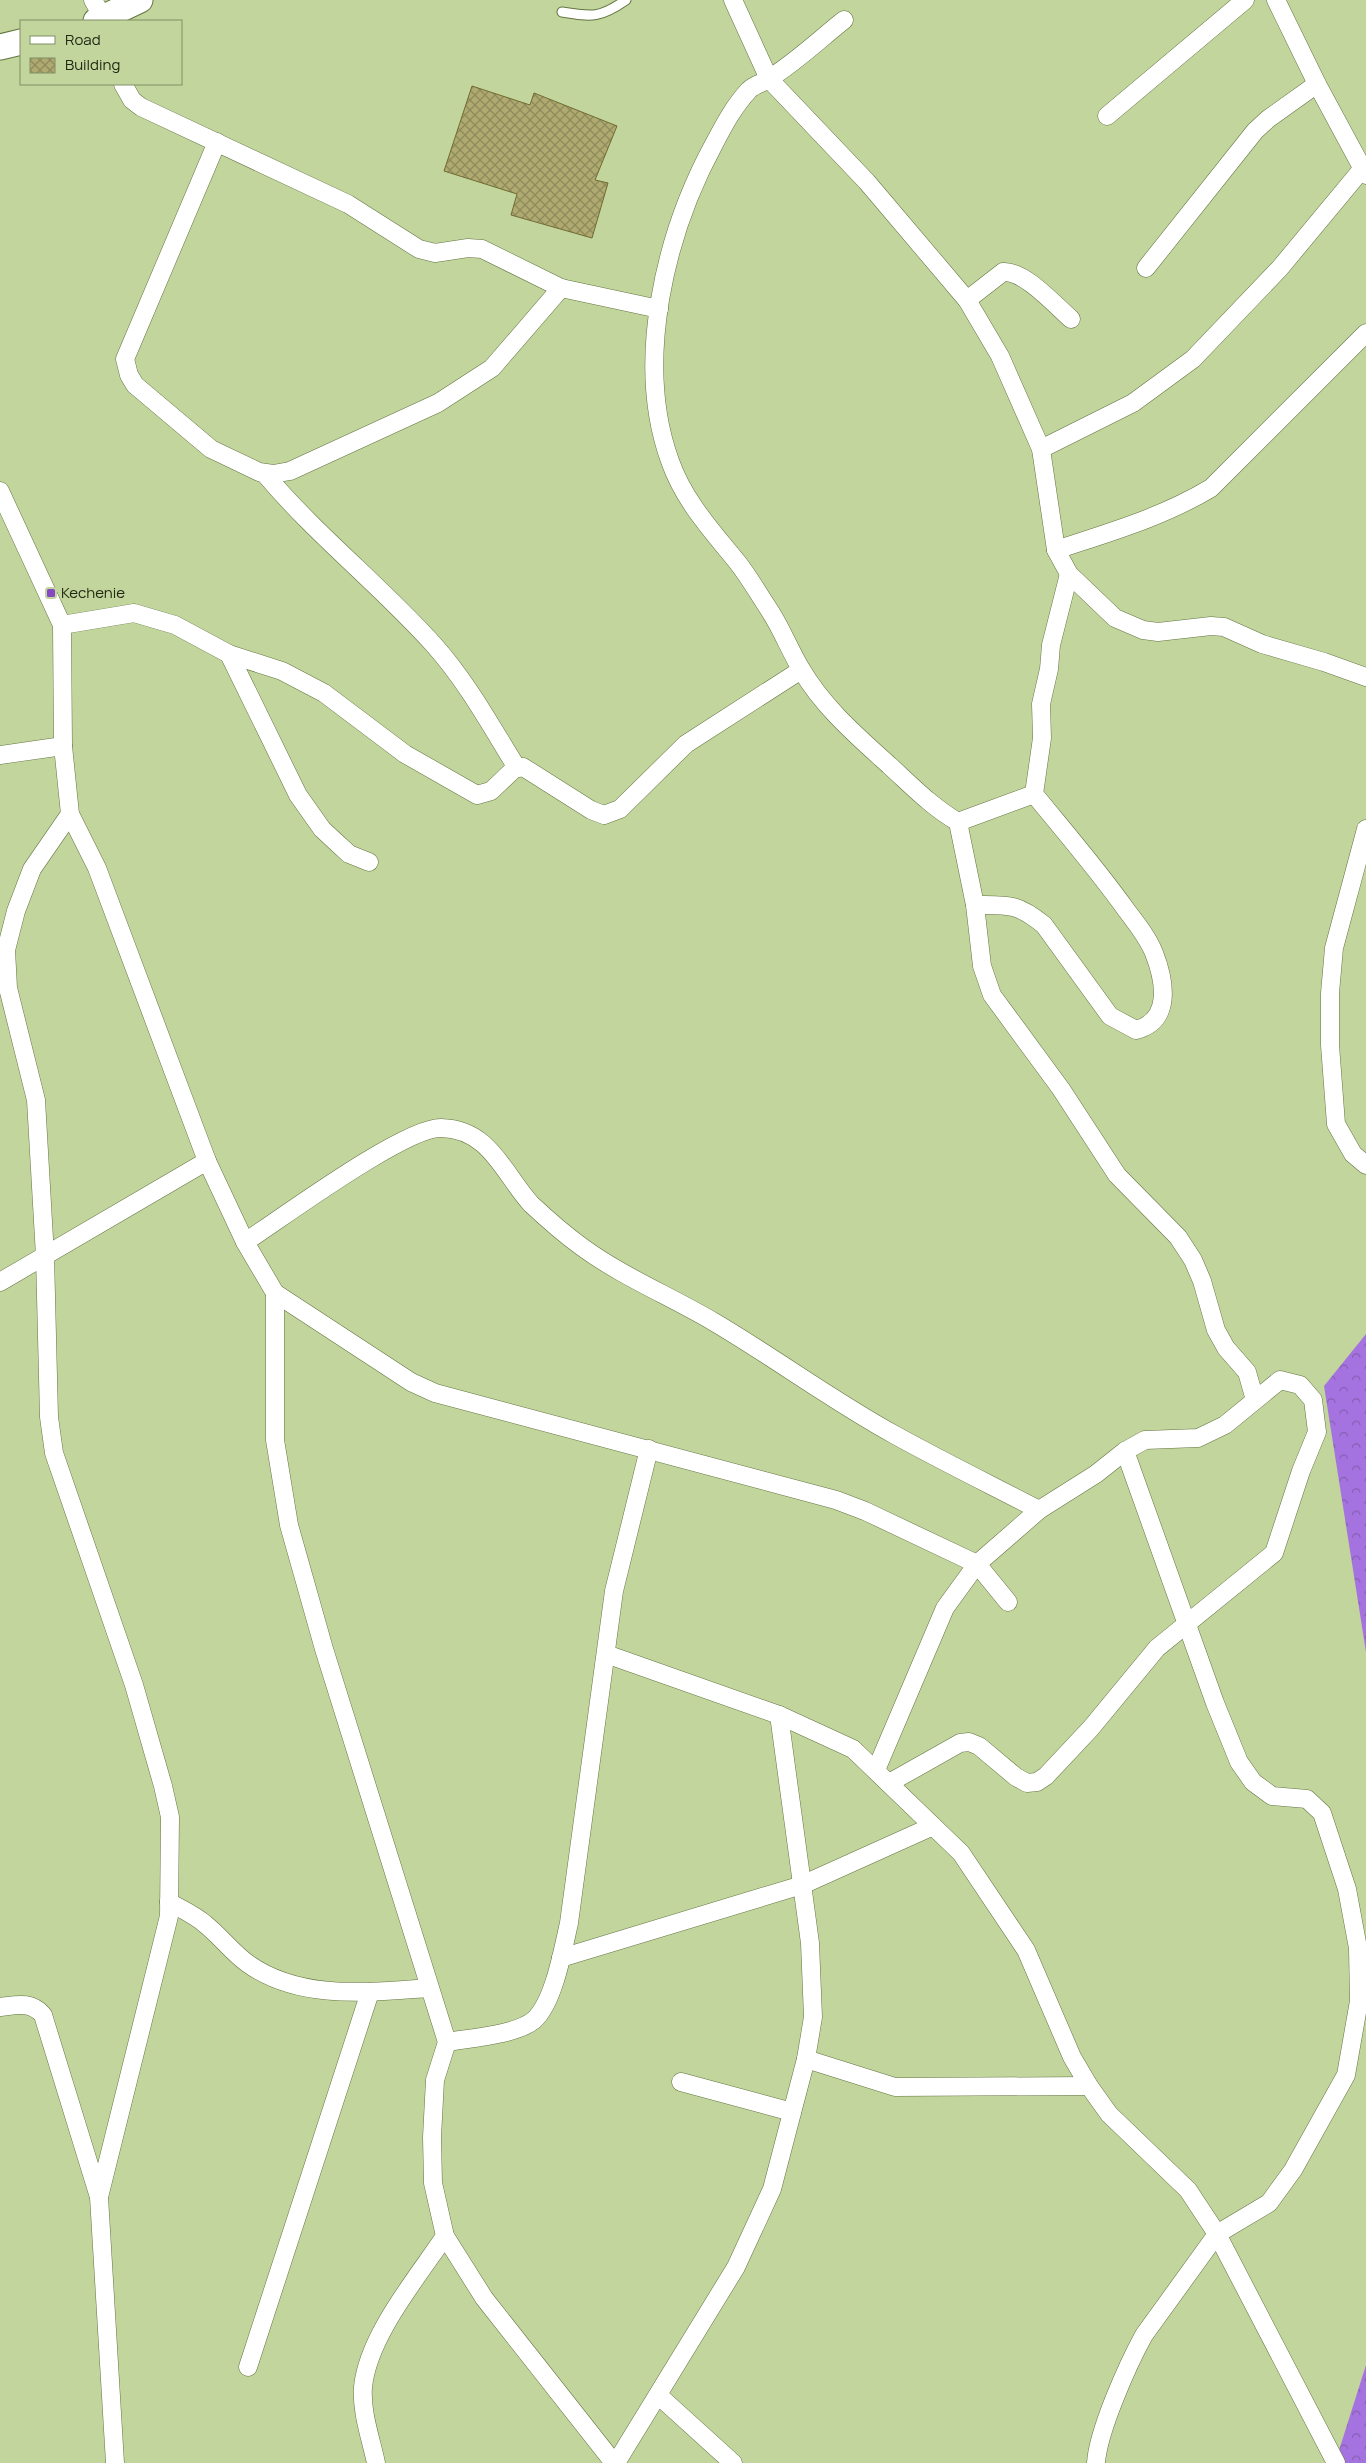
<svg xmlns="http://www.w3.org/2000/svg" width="1366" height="2463" font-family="Manrope,sans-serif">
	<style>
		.forest { fill: url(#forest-crowns) }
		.building { fill: url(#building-cross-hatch); stroke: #706b32 }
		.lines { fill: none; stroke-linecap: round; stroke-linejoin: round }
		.lane-casing { stroke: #647541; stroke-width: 11 }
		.street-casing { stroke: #647541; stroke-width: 19 }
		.secondary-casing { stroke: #647541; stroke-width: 27 }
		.lane { stroke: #fff; stroke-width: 9 }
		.street { stroke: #fff; stroke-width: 18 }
		.secondary { stroke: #fff; stroke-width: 25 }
		.poi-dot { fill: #854ac1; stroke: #c1d59d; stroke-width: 2 }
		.labels { text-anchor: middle; stroke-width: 4; stroke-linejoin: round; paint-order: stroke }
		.poi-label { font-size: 15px; fill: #222913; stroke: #c1d59d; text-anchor: start }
	</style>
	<defs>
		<pattern id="forest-crowns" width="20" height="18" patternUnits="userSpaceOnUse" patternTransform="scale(1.25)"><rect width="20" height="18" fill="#a573df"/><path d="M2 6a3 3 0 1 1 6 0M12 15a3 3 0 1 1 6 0" fill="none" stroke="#865eb4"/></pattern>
		<pattern id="building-cross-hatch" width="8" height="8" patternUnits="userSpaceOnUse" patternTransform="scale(1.25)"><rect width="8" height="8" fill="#afaa70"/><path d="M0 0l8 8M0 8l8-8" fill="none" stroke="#8e8a5b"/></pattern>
	</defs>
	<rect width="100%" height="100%" fill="#c1d59d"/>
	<g class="forest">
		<polygon points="1366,1334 1366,1652 1324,1386"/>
		<polygon points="1366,2365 1366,2463 1335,2463"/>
	</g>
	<polygon class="building" points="472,86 530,105 534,93 617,126 595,180 608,183 592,238 511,215 517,194 444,171"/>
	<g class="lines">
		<g class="lane-casing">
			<path id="lane" d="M562 12C593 17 600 18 626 0"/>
		</g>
		<g class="street-casing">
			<g id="street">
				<polyline points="93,0 105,21"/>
				<polyline points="733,0 769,79 867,182 967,300 1000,356 1041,449 1056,550 1069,574 1115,618 1143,630 1158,632 1211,626 1224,627 1262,644 1324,662 1366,677"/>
				<polyline points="1276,0 1317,84 1366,175"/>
				<path d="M844 20C820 39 796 62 770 78 764 83 755 84 749 90 734 106 724 125 714 144 665 234 634 362 670 461 684 501 712 531 738 563 749 577 758 593 768 608 781 627 789 649 801 669 823 707 857 736 890 766 912 786 932 807 958 822L1034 794"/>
				<polyline points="123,84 132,100 141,107 348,204 419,249 435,253 468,248 482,249 561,288 659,309"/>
				<polyline points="1107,116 1245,0"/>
				<polyline points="217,142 125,359 129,375 135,385 211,449 259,472 273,474 290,471 438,403 492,368 561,288"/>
				<polyline points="1146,268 1255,131 1268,119 1317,84"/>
				<path d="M967 300 1003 272C1024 270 1055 305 1071 319"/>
				<polyline points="1041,449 1133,403 1193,359 1280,268 1363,168"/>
				<path d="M264 473C316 535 380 585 434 645 467 682 491 726 517 768"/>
				<polyline points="0,491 62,625 63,746 70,814 97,868 207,1161 245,1242 275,1293 411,1382 435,1393 836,1500 865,1511 977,1564 1008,1602"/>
				<path d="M1056 550C1110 532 1163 517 1211 488L1366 333"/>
				<polyline points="62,625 134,613 175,625 229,654 282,671 324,693 405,754 477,795 491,791 514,769 523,767 591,810 604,815 620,809 686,744 801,670"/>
				<polyline points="229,654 298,795 322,829 337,843 349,854 369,862"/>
				<polyline points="0,755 63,746"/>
				<polyline points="70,814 32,869 16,911 6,950 8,988 36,1100 45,1256 49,1417 54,1453 134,1685 163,1786 170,1817 169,1916 99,2197"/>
				<polyline points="958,822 975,905 982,966 992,995 1061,1089 1117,1175 1178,1237 1193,1260 1202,1281 1216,1330 1226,1348 1247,1372 1255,1400"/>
				<polyline points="1366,829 1334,948 1330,993 1330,1045 1336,1124 1353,1154 1366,1165"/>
				<path d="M975 905C1009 905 1017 903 1044 925L1110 1016 1136 1030C1172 1021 1165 981 1154 953 1148 938 1137 924 1127 911 1098 870 1065 832 1034 794L1042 738 1041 704 1049 669 1051 645 1069 574"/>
				<path d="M245 1242C282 1218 405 1127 441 1128 490 1129 503 1173 531 1204 547 1219 564 1234 582 1247 623 1277 670 1296 714 1322 775 1358 833 1401 895 1435 942 1461 991 1485 1039 1510"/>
				<polyline points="0,1282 207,1161"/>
				<polyline points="275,1293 275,1440 289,1525 324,1649 447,2042 435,2080 432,2137 433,2183 445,2236 484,2298 614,2463"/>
				<polyline points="606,1654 779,1715 853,1749 961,1853 1026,1950 1072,2057 1089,2086 1109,2114 1188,2190 1217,2234 1336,2463"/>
				<polyline points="876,1770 945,1608 977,1564 1039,1510 1096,1474 1125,1451 1145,1440 1198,1438 1225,1425 1280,1380 1300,1385 1313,1400 1317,1432 1301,1471 1274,1553 1157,1648 1091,1728 1046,1776 1037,1782 1027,1783 1016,1777 979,1746 969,1742 960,1743 889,1783"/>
				<path d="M169 1902C181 1909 195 1915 205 1924 220 1936 232 1952 247 1963 299 2001 369 1992 429 1988"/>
				<polyline points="561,1958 802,1885 933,1826"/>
				<path d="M0 2007C17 2005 31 2001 43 2015L99 2197 115 2463"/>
				<path d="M447 2042C470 2038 516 2035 534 2020 554 2002 563 1949 569 1923L614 1591 649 1449"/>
				<polyline points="806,2059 895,2087 1089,2086"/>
				<polyline points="681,2082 792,2112"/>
				<polyline points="248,2367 370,1992"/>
				<polyline points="658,2395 733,2463"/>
				<path d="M376 2463C371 2439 361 2412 363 2387 368 2336 417 2278 445 2236"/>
				<polyline points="616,2463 736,2267 772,2189 806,2059 813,2017 810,1943 779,1715"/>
				<path d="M1096 2463C1098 2431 1128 2364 1144 2335L1217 2234 1269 2203 1293 2170 1346 2075 1359 2001 1358 1948 1347 1889 1322 1813 1307 1799 1272 1796 1253 1782 1239 1762 1215 1703 1125 1451"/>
			</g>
		</g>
		<g class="secondary-casing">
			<g id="secondary">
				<polyline points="96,21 140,0"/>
				<polyline points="0,47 21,42"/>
			</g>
		</g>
		<use href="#lane" class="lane"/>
		<use href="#street" class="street"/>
		<use href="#secondary" class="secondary"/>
	</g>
	<rect class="poi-dot" x="46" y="588" width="10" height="10" rx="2.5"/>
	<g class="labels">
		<g class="poi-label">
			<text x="61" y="598">Kechenie</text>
		</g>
	</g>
	<rect x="20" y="20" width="162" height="65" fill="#c1d59d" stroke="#819066"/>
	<rect x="30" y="36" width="25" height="8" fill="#ffffff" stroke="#819066"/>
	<text x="65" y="45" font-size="15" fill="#222913">Road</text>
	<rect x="30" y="58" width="25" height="15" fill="url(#building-cross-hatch)" stroke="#819066"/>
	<text x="65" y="70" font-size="15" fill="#222913">Building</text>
</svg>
